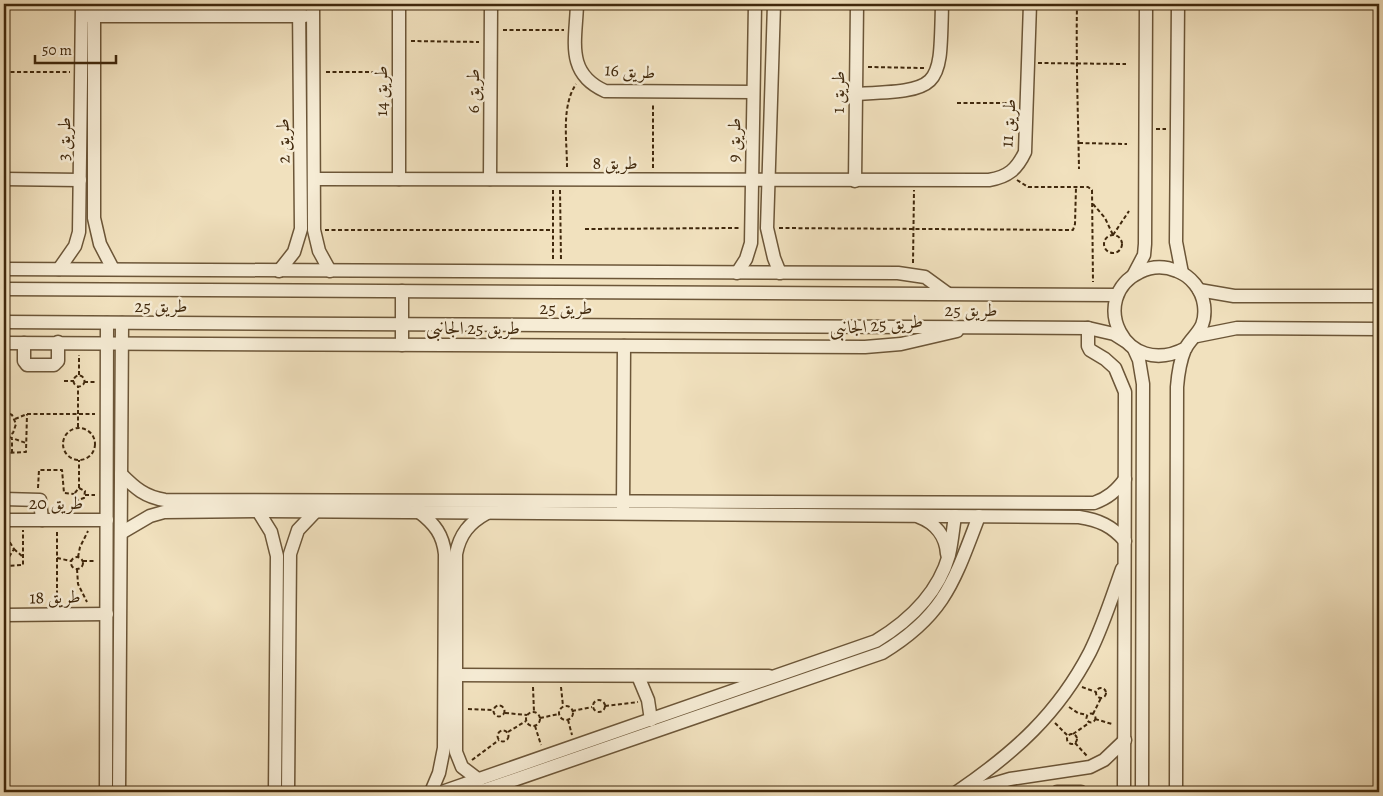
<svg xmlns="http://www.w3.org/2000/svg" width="1383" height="796" font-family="Alegreya,Amiri,serif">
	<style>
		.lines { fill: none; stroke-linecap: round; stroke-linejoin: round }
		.minor-casing { stroke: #6c5638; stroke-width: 15 }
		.path { stroke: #40280c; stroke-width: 2; stroke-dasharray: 4 2.5; stroke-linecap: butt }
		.minor { stroke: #f6ecd5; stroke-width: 12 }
		.labels { text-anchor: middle; stroke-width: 5; stroke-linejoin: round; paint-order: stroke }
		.street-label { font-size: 18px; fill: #40280c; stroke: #f6ecd5 }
	</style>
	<rect width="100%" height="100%" fill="#f1e1be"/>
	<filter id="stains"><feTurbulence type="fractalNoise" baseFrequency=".004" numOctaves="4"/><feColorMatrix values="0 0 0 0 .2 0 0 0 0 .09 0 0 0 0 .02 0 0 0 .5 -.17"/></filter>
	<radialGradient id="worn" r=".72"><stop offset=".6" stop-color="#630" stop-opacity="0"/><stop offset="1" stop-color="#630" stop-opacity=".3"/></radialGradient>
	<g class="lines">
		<g class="minor-casing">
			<g id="minor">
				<polyline points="94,4 94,218 100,244 113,269"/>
				<polyline points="313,4 314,230 319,251 330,271"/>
				<path d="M577 4C576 40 565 73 605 91L753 92"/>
				<polyline points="774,4 767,228 774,258 780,273"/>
				<polyline points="1178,4 1176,242 1182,273"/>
				<polyline points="88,16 305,16"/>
				<path d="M856 94C943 90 940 89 942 4"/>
				<polyline points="4,179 80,180"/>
				<path d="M315 179 989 180C1008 177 1017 169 1025 152L1030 4"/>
				<polyline points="399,179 399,4"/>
				<polyline points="490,179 491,4"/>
				<polyline points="855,181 857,4"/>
				<polyline points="4,269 898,273 925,277 947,293"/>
				<polyline points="59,269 75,246 79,232 82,4"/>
				<polyline points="279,271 294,252 301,229 299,4"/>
				<polyline points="737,273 746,259 751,243 755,4"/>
				<polyline points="1134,274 1144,255 1145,244 1146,4"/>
				<polyline points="4,289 1117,295"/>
				<polyline points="1199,290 1234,296 1379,296"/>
				<polyline points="402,291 402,345"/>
				<polyline points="4,322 1088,328 1114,334 1125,341"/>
				<polyline points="1088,328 1088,346 1090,350 1105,359 1115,368 1125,392 1124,792"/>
				<polyline points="1197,336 1237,328 1379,329"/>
				<polyline points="4,343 865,347 901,344 957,331"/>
				<polyline points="24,343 24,361 27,365 54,365 58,361 58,342"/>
				<polyline points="1134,349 1139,360 1143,384 1142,792"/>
				<path d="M121 474C135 488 145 497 165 500L1094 503C1108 498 1116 491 1125 479"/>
				<polyline points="4,499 40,500 42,520"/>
				<polyline points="258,505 258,511 271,532 277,556 275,792"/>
				<path d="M419 509V512C435 524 443 535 445 554L444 748 439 773 431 792"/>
				<polyline points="623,509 624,346"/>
				<path d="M919 517C935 523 946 536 947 554"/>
				<polyline points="4,520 107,520"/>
				<path d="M121 533 150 516 164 512 267 511 1079 517C1099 520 1112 526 1125 541"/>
				<polyline points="4,615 107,614"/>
				<polyline points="456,675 769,676"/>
				<polyline points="638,676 648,700 651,720"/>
				<path d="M479 780 462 767 456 752V554C460 534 469 523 487 513"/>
				<polyline points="106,792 107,323"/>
				<polyline points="119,792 122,323"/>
				<polyline points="288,792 290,554 298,530 316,511"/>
				<path d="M442 792 876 641C909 621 938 594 949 555 952 542 953 529 955 516"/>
				<path d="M479 792 882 653C945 615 954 581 979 516"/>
				<path d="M957 792C1014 753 1058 714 1090 652 1103 626 1112 597 1122 569"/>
				<polyline points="966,792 1010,779 1090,767 1104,760 1125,740"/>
				<polyline points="1057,792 1081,792"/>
				<path d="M1176 792 1177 387C1178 374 1180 361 1185 349 1194 333 1207 330 1204 305 1202 290 1191 276 1177 271 1165 266 1152 266 1140 272 1087 297 1124 381 1186 348"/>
			</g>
		</g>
		<g class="path">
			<path d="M1077 4C1076 59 1078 113 1079 169"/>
			<polyline points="503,30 564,30"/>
			<polyline points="411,41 479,42"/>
			<polyline points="1038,63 1126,64"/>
			<polyline points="868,67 924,68"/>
			<polyline points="4,72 70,72"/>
			<polyline points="326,72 388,72"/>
			<polyline points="957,103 1014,103"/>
			<polyline points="1156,129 1166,129"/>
			<polyline points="1079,143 1127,144"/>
			<path d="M567 167C567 140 561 107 576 84"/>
			<polyline points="653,168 653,103"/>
			<polyline points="1017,180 1028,187 1088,187 1092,190 1093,282"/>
			<polyline points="553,190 553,260"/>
			<polyline points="560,190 561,260"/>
			<polyline points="1093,204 1105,218 1113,235"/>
			<polyline points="779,228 1073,230 1075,224 1076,187"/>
			<polyline points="585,229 739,228"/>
			<polyline points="325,230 553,230"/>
			<polyline points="1113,235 1129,211"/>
			<circle cx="1113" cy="244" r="9"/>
			<polyline points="913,263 914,190"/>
			<polyline points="79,375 79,355"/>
			<circle cx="79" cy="381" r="5.5"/>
			<polyline points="64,381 74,381"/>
			<polyline points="84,382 95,382"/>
			<polyline points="4,396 9,397 7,412"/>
			<polyline points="4,411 12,415 16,424 13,433 4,438"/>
			<polyline points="15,419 27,414 95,414"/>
			<polyline points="78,427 78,386"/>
			<circle cx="79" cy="444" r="16"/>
			<polyline points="9,437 26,443"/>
			<polyline points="4,453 26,452 27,414"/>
			<polyline points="12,453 12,439"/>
			<polyline points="38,488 39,470 62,470 64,493 74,494 78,500 84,498 85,491 79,488 74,494"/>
			<polyline points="79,488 79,460"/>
			<polyline points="85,495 95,495"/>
			<polyline points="5,530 5,540"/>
			<polyline points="57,532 57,602"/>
			<polyline points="4,541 9,541 14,549 9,557 4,558"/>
			<polyline points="14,549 22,556"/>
			<circle cx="77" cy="563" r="6"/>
			<polyline points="78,557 80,547 88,531"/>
			<polyline points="57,558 71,561"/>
			<polyline points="83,561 96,561"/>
			<polyline points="4,566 23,565 23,530"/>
			<polyline points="77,569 78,584 87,602"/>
			<polyline points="533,687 534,712"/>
			<polyline points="561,687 563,706"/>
			<polyline points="1082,687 1096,692"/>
			<circle cx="1101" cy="693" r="5"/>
			<circle cx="599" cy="706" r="6"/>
			<circle cx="499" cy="711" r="5.5"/>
			<polyline points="605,706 638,702"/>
			<circle cx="566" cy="713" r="7"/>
			<polyline points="1069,707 1078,713 1087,715"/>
			<polyline points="468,709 493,710"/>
			<polyline points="572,711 592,707"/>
			<circle cx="533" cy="719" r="7"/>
			<polyline points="505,713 527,715"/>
			<circle cx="1091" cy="718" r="4.5"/>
			<polyline points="1093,714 1101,698"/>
			<polyline points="540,718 559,714"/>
			<polyline points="1095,719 1112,724"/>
			<polyline points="568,720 572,735"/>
			<polyline points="1055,723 1068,736"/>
			<polyline points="535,726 541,745"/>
			<circle cx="503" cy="736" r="5.5"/>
			<polyline points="508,732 526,721"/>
			<circle cx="1072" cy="739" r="5"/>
			<polyline points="1073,734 1089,723"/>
			<polyline points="1075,743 1087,756"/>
			<polyline points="472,760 499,740"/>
		</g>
		<use href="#minor" class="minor"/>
	</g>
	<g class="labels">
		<g class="street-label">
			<text transform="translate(630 71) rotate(4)" y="6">طريق 16</text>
			<text transform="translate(381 91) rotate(-90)" y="6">طريق 14</text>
			<text transform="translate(473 91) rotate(-90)" y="6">طريق 6</text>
			<text transform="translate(838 92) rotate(-89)" y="6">طريق 1</text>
			<text transform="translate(1008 123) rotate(-86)" y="6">طريق 11</text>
			<text transform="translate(64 139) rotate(-89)" y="6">طريق 3</text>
			<text transform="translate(734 140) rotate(-89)" y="6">طريق 9</text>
			<text transform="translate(283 141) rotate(-91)" y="6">طريق 2</text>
			<text x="615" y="169">طريق 8</text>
			<text x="161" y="312">طريق 25</text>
			<text x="566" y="314">طريق 25</text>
			<text x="971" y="316">طريق 25</text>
			<text transform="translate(876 325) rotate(-5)" y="6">طريق 25 الجانبى</text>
			<text x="473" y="334">طريق 25 الجانبى</text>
			<text x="56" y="509">طريق 20</text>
			<text transform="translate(55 597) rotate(-1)" y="6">طريق 18</text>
		</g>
	</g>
	<rect width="1383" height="796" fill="none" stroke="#f1e1be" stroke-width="20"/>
	<rect x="5" y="5" width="1373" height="786" fill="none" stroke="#40280c" stroke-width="2.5"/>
	<rect x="10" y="10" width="1363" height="776" fill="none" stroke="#40280c"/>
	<path d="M35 55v8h81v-8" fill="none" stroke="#40280c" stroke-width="2.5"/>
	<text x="42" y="55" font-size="15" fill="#40280c" stroke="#f6ecd5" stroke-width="4" paint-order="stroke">50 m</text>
	<rect width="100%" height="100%" filter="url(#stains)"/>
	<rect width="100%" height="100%" fill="url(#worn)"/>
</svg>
